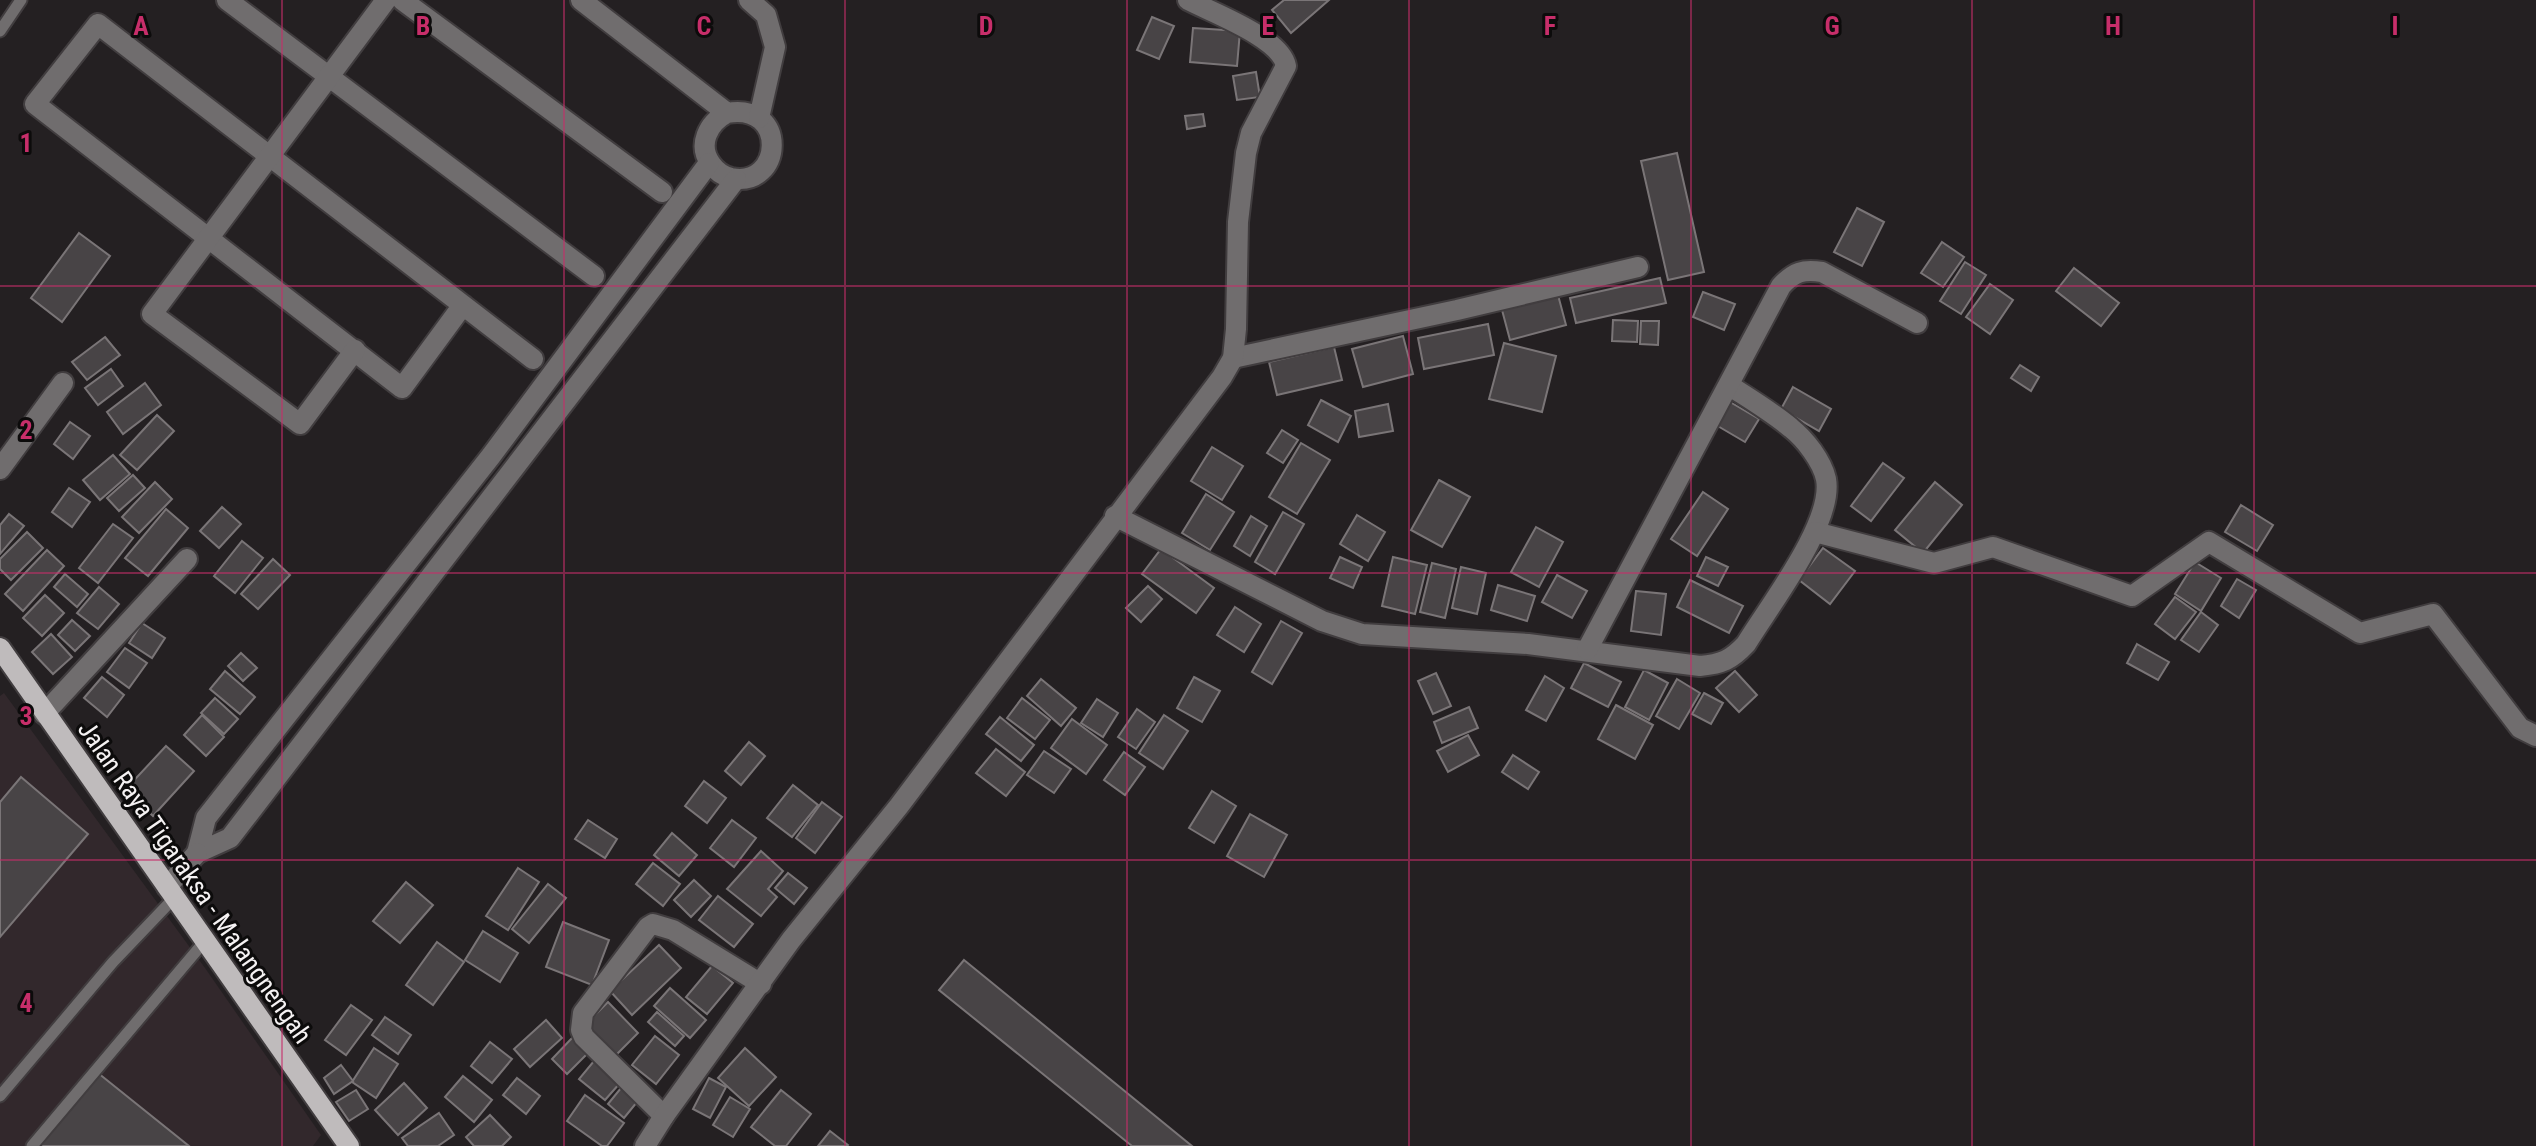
<svg xmlns="http://www.w3.org/2000/svg" width="2536" height="1146" font-family="'Roboto Condensed',sans-serif">
	<style>
		.built { fill: #32282c }
		.building { fill: #484446; stroke: #7a7577; stroke-width: 2 }
		.lines { fill: none; stroke-linecap: round; stroke-linejoin: round }
		.service-casing { stroke: #413d3f; stroke-width: 15 }
		.minor-casing { stroke: #413d3f; stroke-width: 24 }
		.primary-casing { stroke: #413d3f; stroke-width: 24 }
		.service { stroke: #706d6e; stroke-width: 11 }
		.minor { stroke: #706d6e; stroke-width: 20 }
		.primary { stroke: #bfbbbc; stroke-width: 20 }
		.grid { fill: none; stroke: #c72e6a; stroke-width: 2; stroke-opacity: 0.55 }
		.labels { text-anchor: middle; stroke-width: 6; stroke-linejoin: round; paint-order: stroke }
		.street-label { font-size: 26px; fill: #f5f2f3; stroke: #0c0b0b }
		.grid-label { font-size: 26px; text-anchor: middle; font-weight: bold; fill: #c72e6a; stroke: #0c0b0b; stroke-width: 6; stroke-linejoin: round; paint-order: stroke }
	</style>
	<rect width="100%" height="100%" fill="#242022"/>
	<polygon class="built" points="4,693 205,968 321,1135 313,1146 0,1146 0,696"/>
	<g class="building">
		<polygon points="1284,0 1329,0 1291,33 1272,10"/>
		<polygon points="1152,17 1174,26 1159,59 1137,50"/>
		<polygon points="1193,28 1240,31 1237,66 1190,62"/>
		<polygon points="1256,72 1260,97 1237,100 1233,76"/>
		<polygon points="1203,114 1205,126 1187,129 1185,116"/>
		<polygon points="1677,153 1704,272 1668,280 1641,161"/>
		<polygon points="1857,208 1884,222 1862,266 1834,252"/>
		<polygon points="79,233 110,256 62,322 31,298"/>
		<polygon points="1942,242 1964,257 1943,287 1921,273"/>
		<polygon points="1965,262 1986,275 1961,314 1940,301"/>
		<polygon points="2074,268 2119,303 2101,326 2056,291"/>
		<polygon points="1660,278 1666,303 1576,323 1570,298"/>
		<polygon points="1990,284 2013,300 1990,334 1966,317"/>
		<polygon points="1703,292 1735,304 1724,330 1693,317"/>
		<polygon points="1558,295 1566,325 1510,340 1502,310"/>
		<polygon points="1613,320 1638,321 1637,342 1612,341"/>
		<polygon points="1641,321 1659,321 1658,345 1640,344"/>
		<polygon points="1488,324 1494,355 1424,369 1418,338"/>
		<polygon points="1403,336 1413,374 1363,387 1352,349"/>
		<polygon points="105,337 120,355 87,380 72,362"/>
		<polygon points="1504,343 1556,356 1542,412 1489,399"/>
		<polygon points="1334,347 1342,380 1277,395 1269,362"/>
		<polygon points="2020,365 2039,377 2031,391 2011,378"/>
		<polygon points="111,369 123,386 98,405 85,388"/>
		<polygon points="145,383 161,405 123,434 107,412"/>
		<polygon points="1793,387 1831,409 1819,431 1781,409"/>
		<polygon points="1321,400 1351,416 1338,442 1308,425"/>
		<polygon points="1730,402 1759,419 1745,442 1716,425"/>
		<polygon points="1388,404 1393,431 1359,437 1355,411"/>
		<polygon points="157,415 174,431 137,470 120,455"/>
		<polygon points="70,422 90,436 73,459 54,444"/>
		<polygon points="1282,430 1298,440 1283,463 1267,453"/>
		<polygon points="1301,443 1330,460 1297,514 1269,497"/>
		<polygon points="1212,447 1243,466 1222,500 1191,481"/>
		<polygon points="113,455 130,474 100,500 83,480"/>
		<polygon points="1883,463 1904,478 1871,521 1851,506"/>
		<polygon points="133,475 145,488 119,511 107,498"/>
		<polygon points="1439,480 1470,497 1442,547 1411,530"/>
		<polygon points="155,482 172,499 139,533 122,517"/>
		<polygon points="1935,482 1962,505 1923,553 1895,530"/>
		<polygon points="69,488 90,502 72,527 52,512"/>
		<polygon points="1703,492 1728,509 1697,556 1671,539"/>
		<polygon points="1206,494 1234,512 1210,550 1182,533"/>
		<polygon points="2241,505 2273,525 2257,551 2225,532"/>
		<polygon points="222,507 241,524 219,548 200,531"/>
		<polygon points="166,509 188,528 148,576 125,558"/>
		<polygon points="1283,512 1304,524 1275,574 1255,562"/>
		<polygon points="9,514 24,526 0,554 0,525"/>
		<polygon points="1357,515 1385,532 1368,561 1340,544"/>
		<polygon points="1251,516 1267,526 1250,556 1234,546"/>
		<polygon points="113,524 133,538 98,583 79,568"/>
		<polygon points="1536,527 1563,542 1539,587 1511,572"/>
		<polygon points="27,532 43,548 11,580 0,569 0,559"/>
		<polygon points="242,541 263,558 235,593 214,576"/>
		<polygon points="1823,548 1855,571 1830,604 1799,580"/>
		<polygon points="1161,549 1214,588 1196,613 1142,574"/>
		<polygon points="47,550 64,566 23,611 5,594"/>
		<polygon points="1340,557 1362,567 1353,588 1330,578"/>
		<polygon points="1393,557 1427,565 1415,614 1382,606"/>
		<polygon points="1706,557 1728,567 1718,586 1697,576"/>
		<polygon points="273,559 290,575 258,609 241,594"/>
		<polygon points="2195,562 2221,578 2201,611 2175,594"/>
		<polygon points="1432,563 1456,569 1445,618 1420,612"/>
		<polygon points="1461,567 1486,573 1477,614 1452,608"/>
		<polygon points="65,574 88,594 77,607 54,587"/>
		<polygon points="1557,575 1587,591 1572,618 1542,602"/>
		<polygon points="2237,579 2256,590 2239,618 2221,606"/>
		<polygon points="1690,580 1743,606 1729,633 1677,607"/>
		<polygon points="1498,585 1535,596 1527,621 1491,610"/>
		<polygon points="1148,586 1162,599 1141,622 1126,608"/>
		<polygon points="99,587 119,604 98,629 77,613"/>
		<polygon points="1636,591 1666,594 1661,635 1631,631"/>
		<polygon points="45,595 64,613 42,636 23,618"/>
		<polygon points="2175,597 2196,612 2175,639 2155,624"/>
		<polygon points="1235,607 1261,624 1244,652 1217,635"/>
		<polygon points="2201,612 2218,625 2199,652 2181,640"/>
		<polygon points="72,620 90,636 75,651 58,635"/>
		<polygon points="1281,621 1302,633 1272,684 1252,672"/>
		<polygon points="142,623 165,638 152,658 129,643"/>
		<polygon points="51,634 72,657 53,674 32,652"/>
		<polygon points="2137,644 2169,662 2158,680 2127,663"/>
		<polygon points="125,648 147,663 129,688 107,672"/>
		<polygon points="241,653 257,668 243,681 228,666"/>
		<polygon points="1584,663 1621,682 1608,707 1571,688"/>
		<polygon points="1644,670 1668,683 1649,720 1625,707"/>
		<polygon points="225,671 255,697 240,714 210,689"/>
		<polygon points="1735,671 1757,695 1739,712 1716,688"/>
		<polygon points="1436,673 1451,706 1433,714 1418,681"/>
		<polygon points="1545,676 1564,688 1546,721 1526,710"/>
		<polygon points="102,677 124,695 107,717 84,698"/>
		<polygon points="1194,677 1220,691 1202,722 1177,708"/>
		<polygon points="1041,679 1076,708 1061,726 1027,696"/>
		<polygon points="1677,679 1700,693 1679,729 1656,716"/>
		<polygon points="1704,693 1723,703 1711,724 1692,714"/>
		<polygon points="215,698 238,719 224,734 201,713"/>
		<polygon points="1022,698 1050,720 1035,739 1007,718"/>
		<polygon points="1097,699 1118,713 1103,737 1081,723"/>
		<polygon points="1616,705 1653,725 1635,759 1598,739"/>
		<polygon points="1469,707 1478,728 1442,743 1434,722"/>
		<polygon points="1137,709 1155,722 1136,749 1118,737"/>
		<polygon points="202,715 224,737 206,756 184,735"/>
		<polygon points="1164,715 1188,731 1163,769 1139,753"/>
		<polygon points="1000,717 1034,745 1021,761 986,734"/>
		<polygon points="1072,719 1107,745 1086,774 1051,748"/>
		<polygon points="1468,735 1479,755 1448,772 1437,751"/>
		<polygon points="749,742 765,756 741,785 725,771"/>
		<polygon points="166,746 194,771 153,816 125,790"/>
		<polygon points="996,749 1025,772 1006,796 976,773"/>
		<polygon points="1044,751 1071,769 1054,793 1027,775"/>
		<polygon points="1124,752 1145,767 1125,795 1104,780"/>
		<polygon points="1513,755 1539,772 1528,789 1502,772"/>
		<polygon points="21,777 88,834 0,937 0,802"/>
		<polygon points="704,781 726,798 707,823 685,806"/>
		<polygon points="793,785 818,805 792,837 767,818"/>
		<polygon points="1212,791 1236,806 1214,843 1189,828"/>
		<polygon points="822,802 842,817 815,853 796,838"/>
		<polygon points="1250,814 1287,835 1264,877 1227,856"/>
		<polygon points="588,820 617,839 605,858 575,839"/>
		<polygon points="732,820 756,838 734,867 710,848"/>
		<polygon points="672,833 697,855 679,876 654,855"/>
		<polygon points="761,851 783,871 768,889 777,897 761,916 727,889"/>
		<polygon points="653,863 680,884 663,906 636,884"/>
		<polygon points="518,868 539,882 508,930 486,916"/>
		<polygon points="788,873 807,888 794,904 775,888"/>
		<polygon points="694,880 711,896 691,917 674,900"/>
		<polygon points="406,882 433,905 400,943 373,921"/>
		<polygon points="548,884 566,898 529,943 512,929"/>
		<polygon points="718,896 753,924 734,947 699,920"/>
		<polygon points="563,922 609,940 592,985 546,967"/>
		<polygon points="483,931 518,953 500,982 465,960"/>
		<polygon points="437,942 464,962 433,1005 406,985"/>
		<polygon points="659,945 681,968 632,1015 610,991"/>
		<polygon points="964,960 1192,1146 1132,1146 939,990"/>
		<polygon points="712,966 733,983 707,1014 686,997"/>
		<polygon points="670,988 706,1020 690,1038 654,1006"/>
		<polygon points="608,1002 638,1033 616,1055 586,1024"/>
		<polygon points="351,1005 372,1020 346,1055 325,1040"/>
		<polygon points="657,1012 684,1036 675,1046 648,1022"/>
		<polygon points="385,1017 411,1035 398,1054 372,1035"/>
		<polygon points="546,1020 562,1038 530,1067 514,1049"/>
		<polygon points="655,1036 679,1055 656,1084 632,1065"/>
		<polygon points="573,1037 589,1052 567,1074 552,1059"/>
		<polygon points="490,1042 512,1059 492,1083 471,1066"/>
		<polygon points="374,1048 398,1064 376,1098 352,1082"/>
		<polygon points="745,1048 776,1077 749,1106 718,1078"/>
		<polygon points="594,1061 620,1083 605,1100 579,1079"/>
		<polygon points="341,1065 353,1081 334,1094 324,1078"/>
		<polygon points="98,1073 189,1146 40,1146"/>
		<polygon points="463,1076 492,1100 474,1122 445,1097"/>
		<polygon points="517,1078 540,1096 526,1114 503,1095"/>
		<polygon points="709,1078 726,1087 710,1118 693,1109"/>
		<polygon points="404,1083 427,1108 398,1135 375,1110"/>
		<polygon points="621,1088 637,1102 624,1118 608,1104"/>
		<polygon points="356,1090 368,1109 349,1121 336,1102"/>
		<polygon points="781,1090 811,1114 786,1146 775,1146 751,1127"/>
		<polygon points="585,1095 624,1123 607,1146 602,1146 567,1121"/>
		<polygon points="730,1097 750,1109 733,1137 713,1125"/>
		<polygon points="439,1113 454,1135 438,1146 408,1146 402,1138"/>
		<polygon points="490,1115 511,1137 502,1146 474,1146 466,1137"/>
		<polygon points="830,1131 848,1145 847,1146 818,1146"/>
	</g>
	<g class="lines">
		<g class="service-casing">
			<g id="service">
				<polyline points="0,31 21,0"/>
				<polyline points="0,1096 113,962 175,897"/>
				<polyline points="32,1146 204,942"/>
			</g>
		</g>
		<g class="minor-casing">
			<g id="minor">
				<polyline points="227,0 594,276"/>
				<polyline points="402,0 662,192"/>
				<path d="M581 0 727 113C789 102 783 189 731 178 723 176 716 171 711 164 697 145 708 123 727 113"/>
				<polyline points="749,0 766,15 775,47 759,118"/>
				<polyline points="709,163 491,456 206,818 197,853 230,838 736,179"/>
				<polyline points="463,305 402,388 35,104 98,24 533,359"/>
				<polyline points="355,350 300,424 152,314 386,0"/>
				<polyline points="1233,358 1457,310 1638,267"/>
				<polyline points="0,469 63,383"/>
				<path d="M1115 516 1322 621 1362 634 1528 644 1700 666C1722 664 1731 660 1746 644 1769 606 1834 523 1826 479 1822 461 1805 439 1791 428 1772 412 1750 399 1730 386"/>
				<polyline points="1815,532 1934,563 1993,547 2132,596 2209,542 2360,633 2433,614 2520,728 2536,736"/>
				<path d="M1587 650 1781 286C1794 272 1803 269 1822 272L1917 323"/>
				<polyline points="44,714 187,559"/>
				<polyline points="167,887 197,853"/>
				<polyline points="664,1116 584,1037 581,1030 583,1013 648,927 653,924 673,930 761,984"/>
				<path d="M645 1146 664 1116 791 940 899 806 1222 377 1233 358 1236 329 1238 222 1246 153 1251 133 1286 66C1281 38 1213 13 1188 0"/>
			</g>
		</g>
		<g class="primary-casing">
			<polyline id="primary" points="0,648 349,1146"/>
		</g>
		<use href="#service" class="service"/>
		<use href="#minor" class="minor"/>
		<use href="#primary" class="primary"/>
	</g>
	<path class="grid" d="M282 0V1146M564 0V1146M845 0V1146M1127 0V1146M1409 0V1146M1691 0V1146M1972 0V1146M2254 0V1146M0 286H2536M0 573H2536M0 860H2536"/>
	<g class="labels">
		<g class="street-label">
			<text transform="translate(195 882) rotate(55)" y="9">Jalan Raya Tigaraksa - Malangnengah</text>
		</g>
	</g>
	<g class="grid-label">
		<text x="141" y="35">A</text>
		<text x="423" y="35">B</text>
		<text x="704" y="35">C</text>
		<text x="986" y="35">D</text>
		<text x="1268" y="35">E</text>
		<text x="1550" y="35">F</text>
		<text x="1832" y="35">G</text>
		<text x="2113" y="35">H</text>
		<text x="2395" y="35">I</text>
		<text x="26" y="152">1</text>
		<text x="26" y="439">2</text>
		<text x="26" y="725">3</text>
		<text x="26" y="1012">4</text>
	</g>
</svg>
